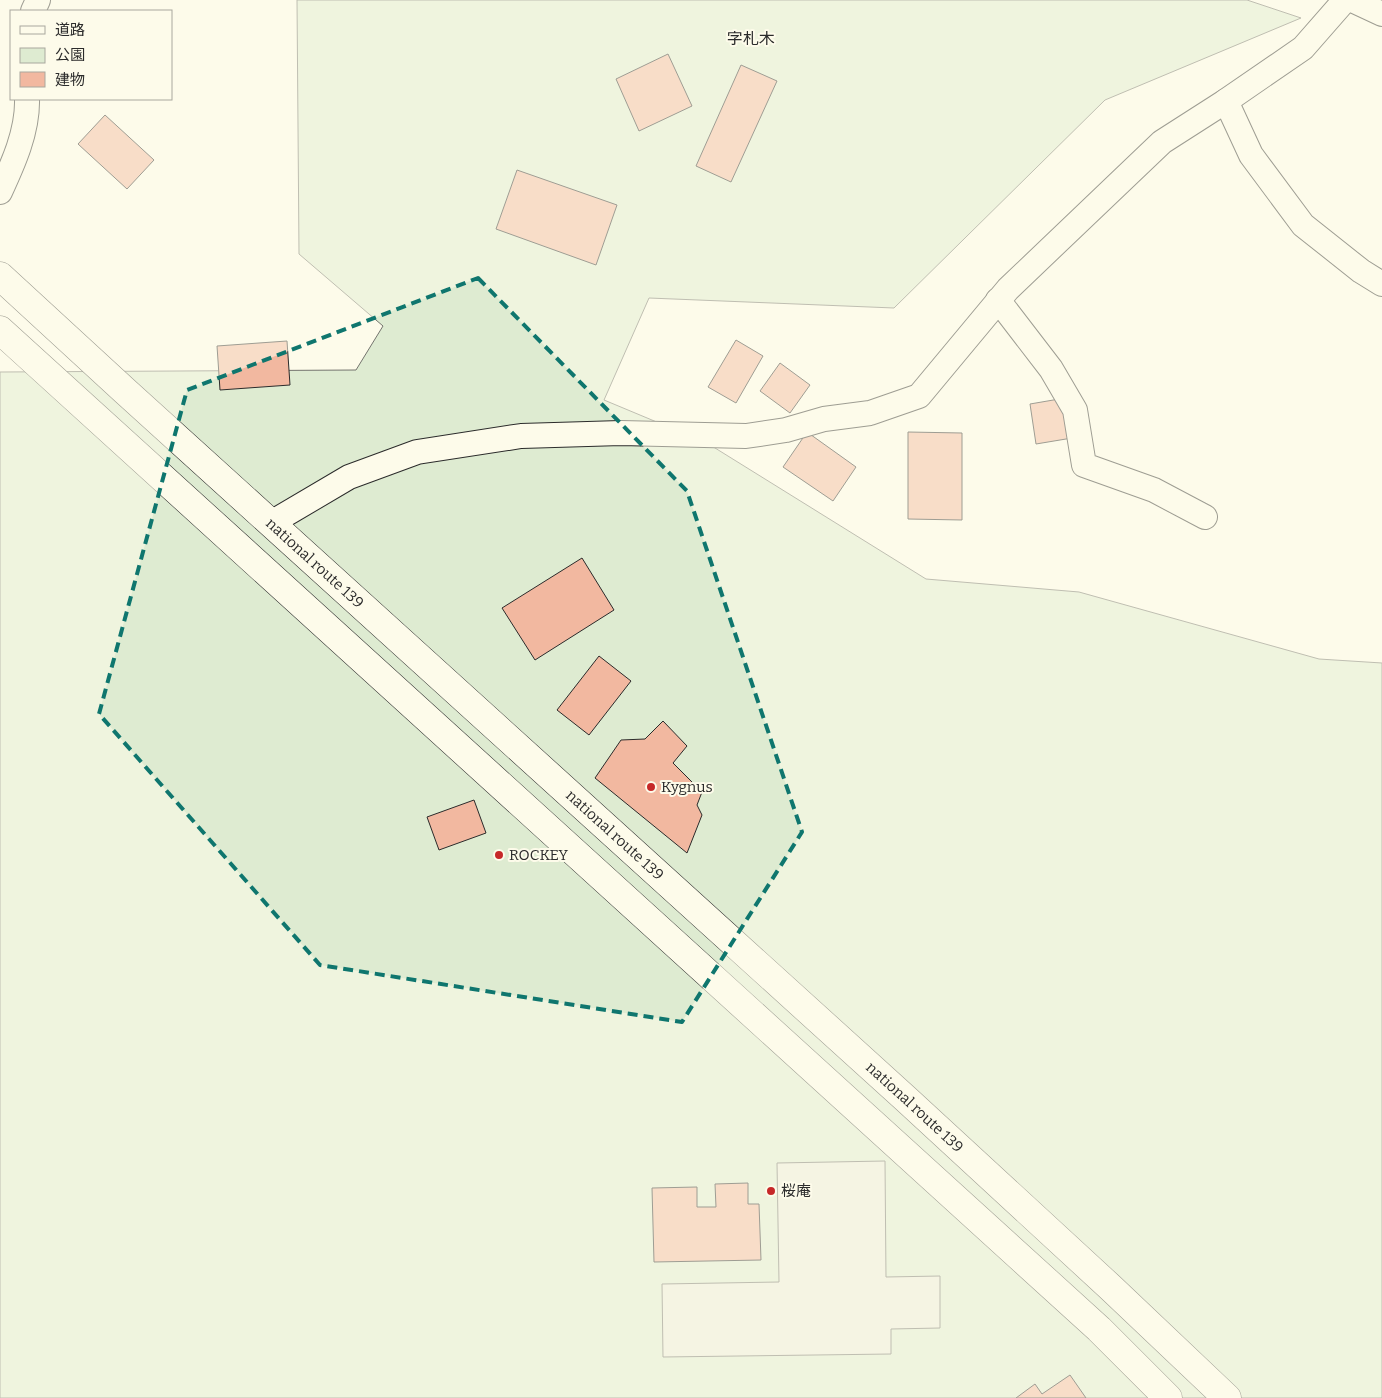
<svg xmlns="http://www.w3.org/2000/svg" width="1382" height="1398" font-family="Bitter,'Noto Sans JP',serif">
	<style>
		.green { fill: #deebd1; stroke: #74746e }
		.parking { fill: #eceadb; stroke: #74746e }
		.building { fill: #f2b8a0; stroke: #2b2b2b }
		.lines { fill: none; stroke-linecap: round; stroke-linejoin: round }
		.street-casing { stroke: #2b2b2b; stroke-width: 26 }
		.highway-casing { stroke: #2b2b2b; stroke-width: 29 }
		.street { stroke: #fdfbea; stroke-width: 24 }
		.highway { stroke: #fdfbea; stroke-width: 28 }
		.marked { fill: none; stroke: #0f766e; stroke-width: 4; stroke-dasharray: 10 6; stroke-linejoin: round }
		.poi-dot { fill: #c62828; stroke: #fdfbea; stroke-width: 2 }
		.labels { text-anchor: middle; stroke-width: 4; stroke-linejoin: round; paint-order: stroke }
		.street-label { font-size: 15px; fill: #2b2b2b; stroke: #fdfbea }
		.poi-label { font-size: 15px; fill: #2b2b2b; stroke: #fdfbea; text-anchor: start }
		.neighbourhood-label { font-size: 16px; fill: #2b2b2b; stroke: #fdfbea }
	</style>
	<rect width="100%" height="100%" fill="#fdfbea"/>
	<polygon class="green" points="297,0 1247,0 1301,18 1105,100 894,308 649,298 604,400 707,443 926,579 1079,592 1319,659 1382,663 1382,1398 0,1398 0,372 356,370 383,326 299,254"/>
	<polygon class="parking" points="885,1161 886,1277 940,1276 940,1328 891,1329 891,1354 663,1357 662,1284 779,1282 777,1163"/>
	<g class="building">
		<polygon points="668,54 692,106 639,131 616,79"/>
		<polygon points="741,65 777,81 731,182 696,166"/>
		<polygon points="105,115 154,160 127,189 78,144"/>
		<polygon points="517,170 617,205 596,265 496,229"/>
		<polygon points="736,340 763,356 736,403 708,387"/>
		<polygon points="287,341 290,385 220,390 217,346"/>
		<polygon points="780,363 810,385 790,413 760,391"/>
		<polygon points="1065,398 1072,438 1036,444 1030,404"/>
		<polygon points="807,432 856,467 833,501 783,467"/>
		<polygon points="908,432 962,433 962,520 908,519"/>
		<polygon points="582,558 614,610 535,660 502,608"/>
		<polygon points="599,656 631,681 589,735 557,710"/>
		<polygon points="663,721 687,746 673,763 702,792 697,805 702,815 687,853 595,778 621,740 645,739"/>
		<polygon points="474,800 486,833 439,850 427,817"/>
		<polygon points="748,1183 748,1204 759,1204 761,1260 654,1262 652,1188 697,1187 697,1207 716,1207 715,1184"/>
		<polygon points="1070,1375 1086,1398 1016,1398 1035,1384 1042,1394"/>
	</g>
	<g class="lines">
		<g class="street-casing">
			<g id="street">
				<polyline points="1352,0 1382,14"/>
				<polyline points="33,11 38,0"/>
				<polyline points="1226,101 1251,155 1303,225 1361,271 1382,284"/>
				<path d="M0 192C13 164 28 131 27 99"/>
				<polyline points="998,300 1051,369 1075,410 1084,465 1154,490 1205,517"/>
				<polyline points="271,523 349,477 417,452 521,436 621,433 746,436 786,430 824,419 870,413 919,396 1008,289 1162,142 1226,101 1303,48 1345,0"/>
			</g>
		</g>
		<g class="highway-casing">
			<g id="highway">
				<path id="s1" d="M0 276 125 391 906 1099 1110 1287 1227 1398"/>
				<polyline points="0,330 1099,1329 1168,1398"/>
			</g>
		</g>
		<use href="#street" class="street"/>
		<use href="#highway" class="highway"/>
	</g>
	<path d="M0 0H1382V1398H0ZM478 278 687 491 802 832 682 1022 320 965 99 714 187 390Z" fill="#fdfbea" fill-opacity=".55" fill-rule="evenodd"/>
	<path class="marked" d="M478 278 687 491 802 832 682 1022 320 965 99 714 187 390Z"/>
	<g class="poi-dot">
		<circle cx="651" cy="787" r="5"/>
		<circle cx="499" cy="855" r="5"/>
		<circle cx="771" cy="1191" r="5"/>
	</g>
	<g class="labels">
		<g class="street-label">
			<text dy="5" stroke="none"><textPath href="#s1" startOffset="426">national route 139</textPath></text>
			<text dy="5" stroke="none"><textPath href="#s1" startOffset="831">national route 139</textPath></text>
			<text dy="5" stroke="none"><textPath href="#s1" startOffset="1236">national route 139</textPath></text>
		</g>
		<g class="poi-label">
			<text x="661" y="792">Kygnus</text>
			<text x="509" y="860">ROCKEY</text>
			<text x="781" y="1196">桜庵</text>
		</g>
		<g class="neighbourhood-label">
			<text x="751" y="44">字札木</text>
		</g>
	</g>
	<rect x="10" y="10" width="162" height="90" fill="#fdfbea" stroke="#a9a89e"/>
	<rect x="20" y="26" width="25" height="8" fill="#fdfbea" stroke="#a9a89e"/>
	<text x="55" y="35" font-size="15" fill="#2b2b2b">道路</text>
	<rect x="20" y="48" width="25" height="15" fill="#deebd1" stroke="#a9a89e"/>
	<text x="55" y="60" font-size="15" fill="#2b2b2b">公園</text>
	<rect x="20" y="72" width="25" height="15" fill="#f2b8a0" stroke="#a9a89e"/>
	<text x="55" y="85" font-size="15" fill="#2b2b2b">建物</text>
</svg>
